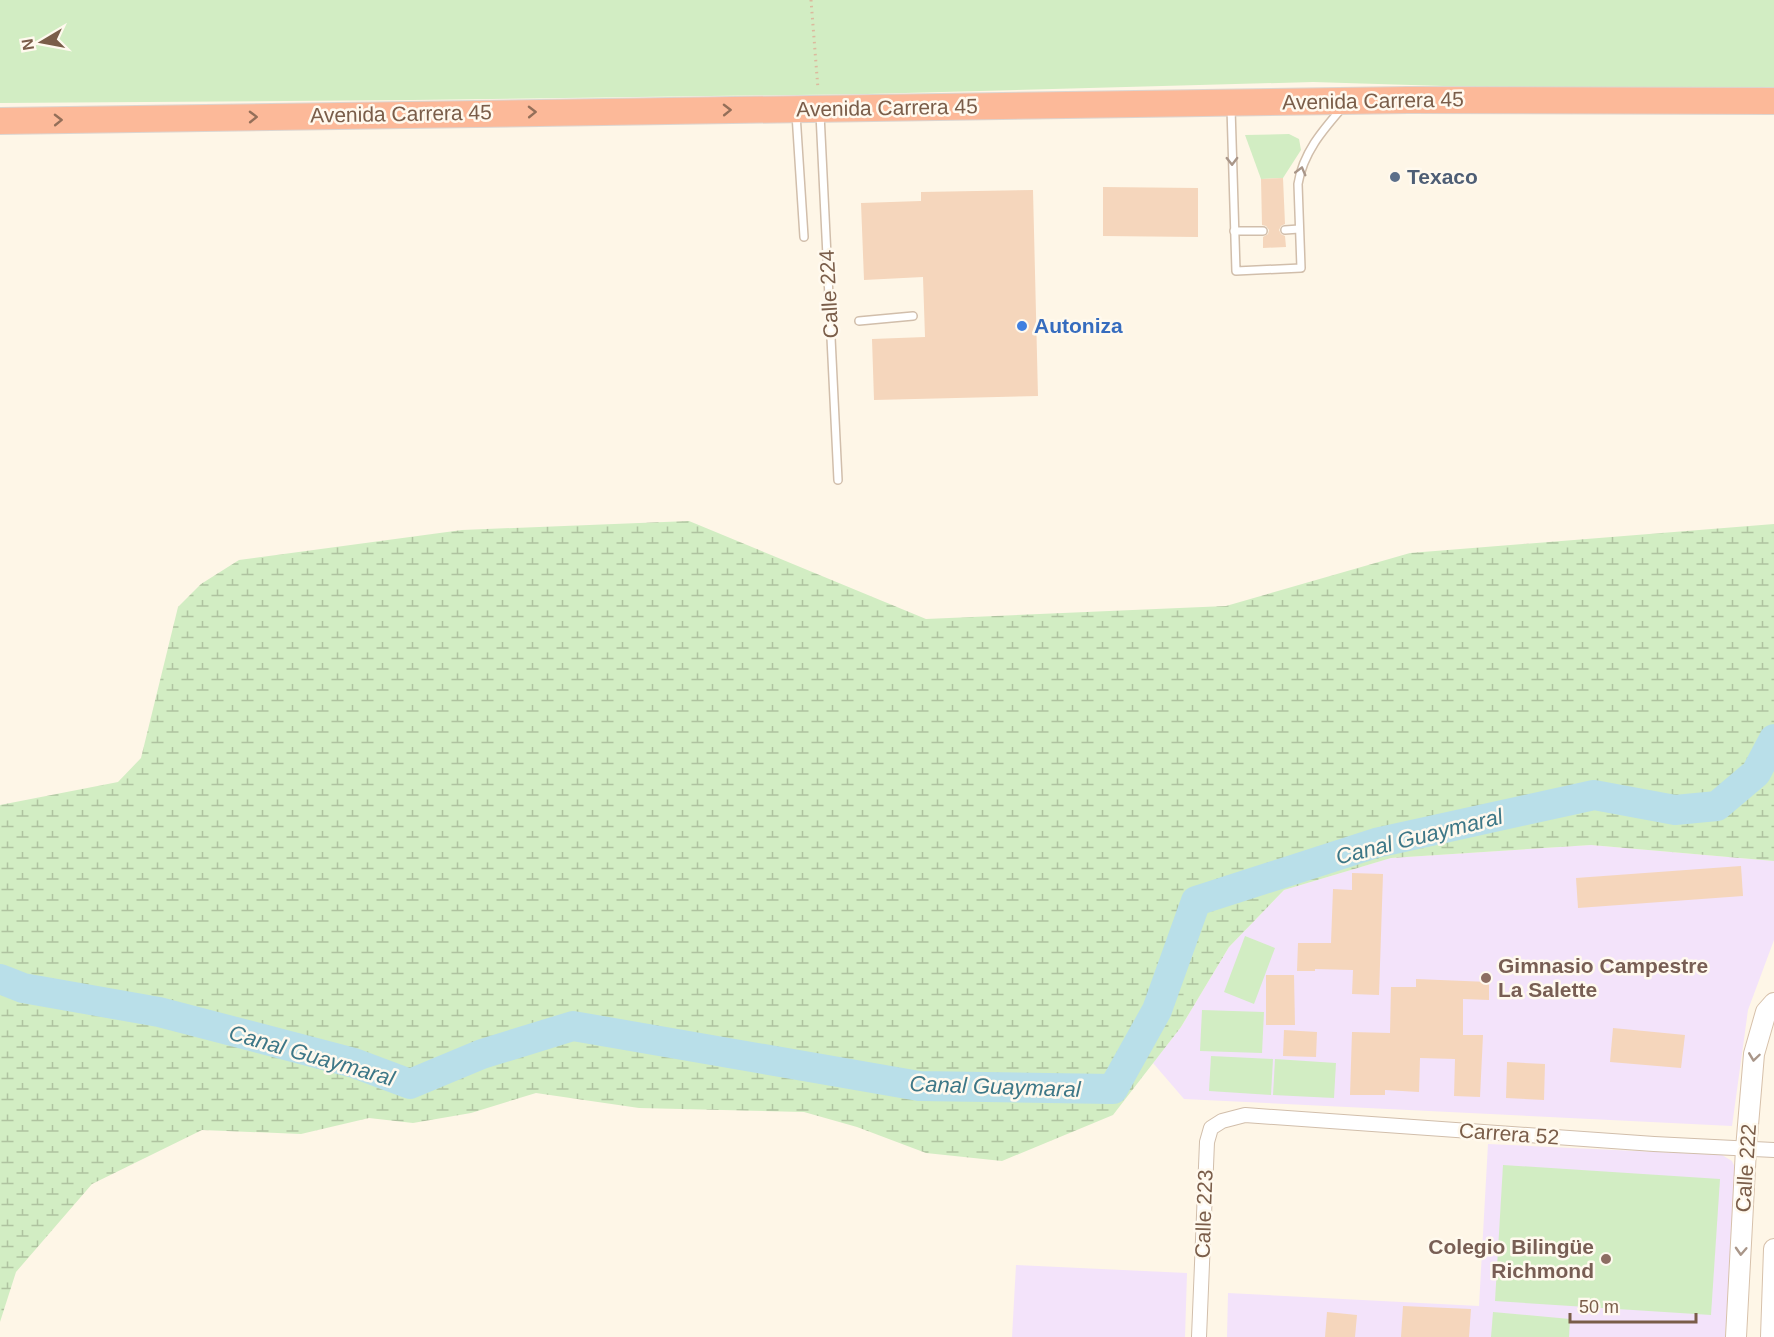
<svg xmlns="http://www.w3.org/2000/svg" width="1774" height="1337" font-family="Arial,sans-serif">
	<style>
		.education { fill: #f3e3fa }
		.green { fill: #d2edc3 }
		.wetland { fill: url(#wetland-marsh) }
		.lines { fill: none; stroke-linecap: round; stroke-linejoin: round }
		.river { stroke: #b9dfe9; stroke-width: 30 }
		.building { fill: #f5d6bc }
		.lane-casing { stroke: #d1beab; stroke-width: 10 }
		.street-casing { stroke: #d1beab; stroke-width: 16 }
		.secondary-casing { stroke: #d7c1ab; stroke-width: 22 }
		.highway-casing { stroke: #dcd5d0; stroke-width: 28 }
		.path { stroke: #dbba9e; stroke-width: 3; stroke-dasharray: 1.5 4.5; stroke-linecap: butt }
		.lane { stroke: #fff; stroke-width: 7 }
		.street { stroke: #fff; stroke-width: 14 }
		.secondary { stroke: #fff; stroke-width: 20 }
		.highway { stroke: #fcb999; stroke-width: 26 }
		.oneway { stroke: #946f59 }
		.oneway2 { stroke: #a99689 }
		.service-dot { fill: #5c6f8a; stroke: #fff9ee; stroke-width: 2 }
		.shop-dot { fill: #3f7fe0; stroke: #fff9ee; stroke-width: 2 }
		.education-dot { fill: #8d6e63; stroke: #fff9ee; stroke-width: 2 }
		.labels { text-anchor: middle; stroke-width: 5; stroke-linejoin: round; paint-order: stroke }
		.street-label { font-size: 21px; fill: #7a5d49; stroke: #fff9ee }
		.service-label { font-size: 21px; font-weight: bold; fill: #4e5e75; stroke: #fff9ee; text-anchor: start }
		.shop-label { font-size: 21px; font-weight: bold; fill: #366cbe; stroke: #fff9ee; text-anchor: start }
		.education-label { font-size: 21px; font-weight: bold; fill: #785e54; stroke: #fff9ee; text-anchor: start }
		.water-label { font-size: 22px; font-style: italic; fill: #3d7787; stroke: #fff9ee }
	</style>
	<defs>
		<pattern id="wetland-marsh" width="20" height="14" patternUnits="userSpaceOnUse" patternTransform="scale(1.5)"><rect width="20" height="14" fill="#d2edc3"/><path d="M1 5h8M5 5V1M11 12h8M15 12V8" fill="none" stroke="#afc3a0"/></pattern>
	</defs>
	<rect width="100%" height="100%" fill="#fef6e7"/>
	<g class="education">
		<polygon points="1591,845 1774,861 1774,940 1748,1010 1732,1126 1184,1099 1153,1063 1181,1027 1229,947 1284,890 1391,858"/>
		<polygon points="1488,1144 1722,1155 1732,1161 1736,1170 1725,1337 1227,1337 1228,1293 1479,1306"/>
		<polygon points="1016,1265 1187,1273 1185,1337 1012,1337"/>
	</g>
	<g class="green">
		<polygon points="0,0 1774,0 1774,89 1509,88 1313,82 867,94 412,100 0,103"/>
		<polygon points="1289,134 1299,139 1301,150 1283,178 1261,179 1245,135"/>
		<polygon points="1245,936 1275,948 1254,1004 1224,992"/>
		<polygon points="1202,1010 1264,1012 1262,1053 1200,1051"/>
		<polygon points="1211,1056 1273,1059 1271,1095 1209,1091"/>
		<polygon points="1275,1059 1336,1063 1334,1098 1273,1095"/>
		<polygon points="1503,1165 1720,1179 1711,1315 1495,1301"/>
		<polygon points="1493,1312 1570,1319 1569,1337 1491,1337"/>
	</g>
	<polygon class="wetland" points="689,521 926,619 1226,606 1410,553 1774,524 1774,861 1591,845 1391,858 1284,890 1229,947 1181,1027 1113,1115 1002,1161 926,1153 857,1127 804,1112 639,1108 536,1093 471,1113 413,1123 369,1118 301,1134 202,1130 92,1184 16,1272 0,1322 0,805 118,782 141,758 178,607 201,584 239,560 462,530"/>
	<g class="lines">
		<polyline class="river" points="0,979 23,988 159,1012 354,1063 410,1084 482,1054 573,1026 919,1086 1113,1089 1157,1010 1196,901 1376,843 1594,795 1675,810 1717,806 1756,773 1774,739"/>
	</g>
	<g class="building">
		<polygon points="1283,178 1285,224 1281,226 1279,230 1281,234 1285,236 1286,247 1263,248 1263,237 1268,234 1269,230 1266,226 1262,225 1261,179"/>
		<polygon points="1103,187 1198,188 1198,237 1103,236"/>
		<polygon points="1033,190 1038,396 874,400 872,339 925,337 923,277 864,280 861,203 921,201 921,192"/>
		<polygon points="1741,866 1743,896 1578,908 1576,878"/>
		<polygon points="1352,873 1383,874 1379,995 1352,994 1353,970 1315,969 1315,971 1297,971 1298,943 1331,943 1333,889 1352,890"/>
		<polygon points="1266,975 1294,975 1295,1025 1266,1025"/>
		<polygon points="1416,979 1489,982 1489,1000 1463,999 1463,1035 1483,1035 1480,1097 1454,1096 1455,1059 1420,1058 1419,1092 1385,1090 1385,1095 1350,1095 1352,1032 1390,1033 1391,987 1416,987"/>
		<polygon points="1613,1028 1685,1035 1681,1068 1610,1062"/>
		<polygon points="1284,1030 1317,1032 1316,1057 1283,1056"/>
		<polygon points="1507,1062 1545,1064 1544,1100 1506,1098"/>
		<polygon points="1403,1306 1471,1309 1469,1337 1401,1337"/>
		<polygon points="1327,1312 1357,1315 1355,1337 1325,1337"/>
	</g>
	<g class="lines">
		<g class="lane-casing">
			<g id="lane">
				<path d="M1231 108 1236 271 1301 268 1298 184C1303 153 1322 131 1342 108"/>
				<polyline points="796,114 804,237"/>
				<polyline points="820,114 838,480"/>
				<polyline points="1285,230 1299,229"/>
				<polyline points="1234,231 1263,231"/>
				<polyline points="859,321 913,316"/>
			</g>
		</g>
		<g class="street-casing">
			<polyline id="street" points="1199,1337 1207,1142 1211,1128 1222,1121 1245,1115 1654,1144 1774,1150"/>
		</g>
		<g class="secondary-casing">
			<g id="secondary">
				<polyline points="1736,1337 1746,1149 1754,1054 1766,1012 1774,1003"/>
				<polyline points="1771,1337 1774,1249"/>
			</g>
		</g>
		<g class="highway-casing">
			<polyline id="highway" points="0,121 1408,100 1774,101"/>
		</g>
		<polyline class="path" points="811,0 818,89"/>
		<use href="#lane" class="lane"/>
		<use href="#street" class="street"/>
		<use href="#secondary" class="secondary"/>
		<use href="#highway" class="highway"/>
	</g>
	<defs><path id="oneway-chevron" d="M-2-3.5L2.5 0L-2 3.5" fill="none" stroke-width="1.6" stroke-linecap="round" stroke-linejoin="round" transform="scale(1.5)"/></defs>
	<g class="oneway">
		<use href="#oneway-chevron" transform="translate(727 110) rotate(-1)"/>
		<use href="#oneway-chevron" transform="translate(532 112) rotate(-1)"/>
		<use href="#oneway-chevron" transform="translate(253 117) rotate(-1)"/>
		<use href="#oneway-chevron" transform="translate(58 120) rotate(-1)"/>
	</g>
	<g class="oneway2">
		<use href="#oneway-chevron" transform="translate(1232 161) rotate(89)"/>
		<use href="#oneway-chevron" transform="translate(1301 171) rotate(-75)"/>
		<use href="#oneway-chevron" transform="translate(1754 1057) rotate(98)"/>
		<use href="#oneway-chevron" transform="translate(1741 1251) rotate(93)"/>
	</g>
	<circle class="service-dot" cx="1395" cy="177" r="6"/>
	<circle class="shop-dot" cx="1022" cy="326" r="6"/>
	<g class="education-dot">
		<circle cx="1486" cy="978" r="6"/>
		<circle cx="1606" cy="1259" r="6"/>
	</g>
	<g class="labels">
		<g class="street-label">
			<text transform="translate(1373 101) rotate(-1)" y="7">Avenida Carrera 45</text>
			<text transform="translate(887 108) rotate(-1)" y="7">Avenida Carrera 45</text>
			<text transform="translate(401 114) rotate(-1)" y="7">Avenida Carrera 45</text>
			<text transform="translate(829 294) rotate(-93)" y="7">Calle 224</text>
			<text transform="translate(1509 1134) rotate(4)" y="7">Carrera 52</text>
			<text transform="translate(1746 1168) rotate(-86)" y="7">Calle 222</text>
			<text transform="translate(1204 1214) rotate(-88)" y="7">Calle 223</text>
		</g>
		<g class="service-label">
			<text x="1407" y="184">Texaco</text>
		</g>
		<g class="shop-label">
			<text x="1034" y="333">Autoniza</text>
		</g>
		<g class="education-label">
			<text x="1498" y="973">Gimnasio Campestre<tspan x="1498" dy="24">La Salette</tspan></text>
			<text x="1594" y="1254" text-anchor="end">Colegio Bilingüe<tspan x="1594" dy="24">Richmond</tspan></text>
		</g>
		<g class="water-label">
			<text transform="translate(1419 836) rotate(-14)" y="8">Canal Guaymaral</text>
			<text transform="translate(312 1055) rotate(16)" y="8">Canal Guaymaral</text>
			<text transform="translate(995 1086) rotate(2)" y="8">Canal Guaymaral</text>
		</g>
	</g>
	<g transform="translate(42 42) rotate(260)" stroke="#fff9ee" stroke-width="4.5" paint-order="stroke">
	<path d="M0-4.5L10 22L0 15L-10 22Z" fill="#7a5d49"/>
	<text y="-9" font-size="16" font-weight="bold" text-anchor="middle" fill="#7a5d49">N</text>
	</g>
	<path d="M1570 1313v9h126v-9" fill="none" stroke="#7a5d49" stroke-width="3"/>
	<text x="1579" y="1313" font-size="18" fill="#7a5d49" stroke="#fff9ee" stroke-width="4.5" paint-order="stroke">50 m</text>
</svg>
